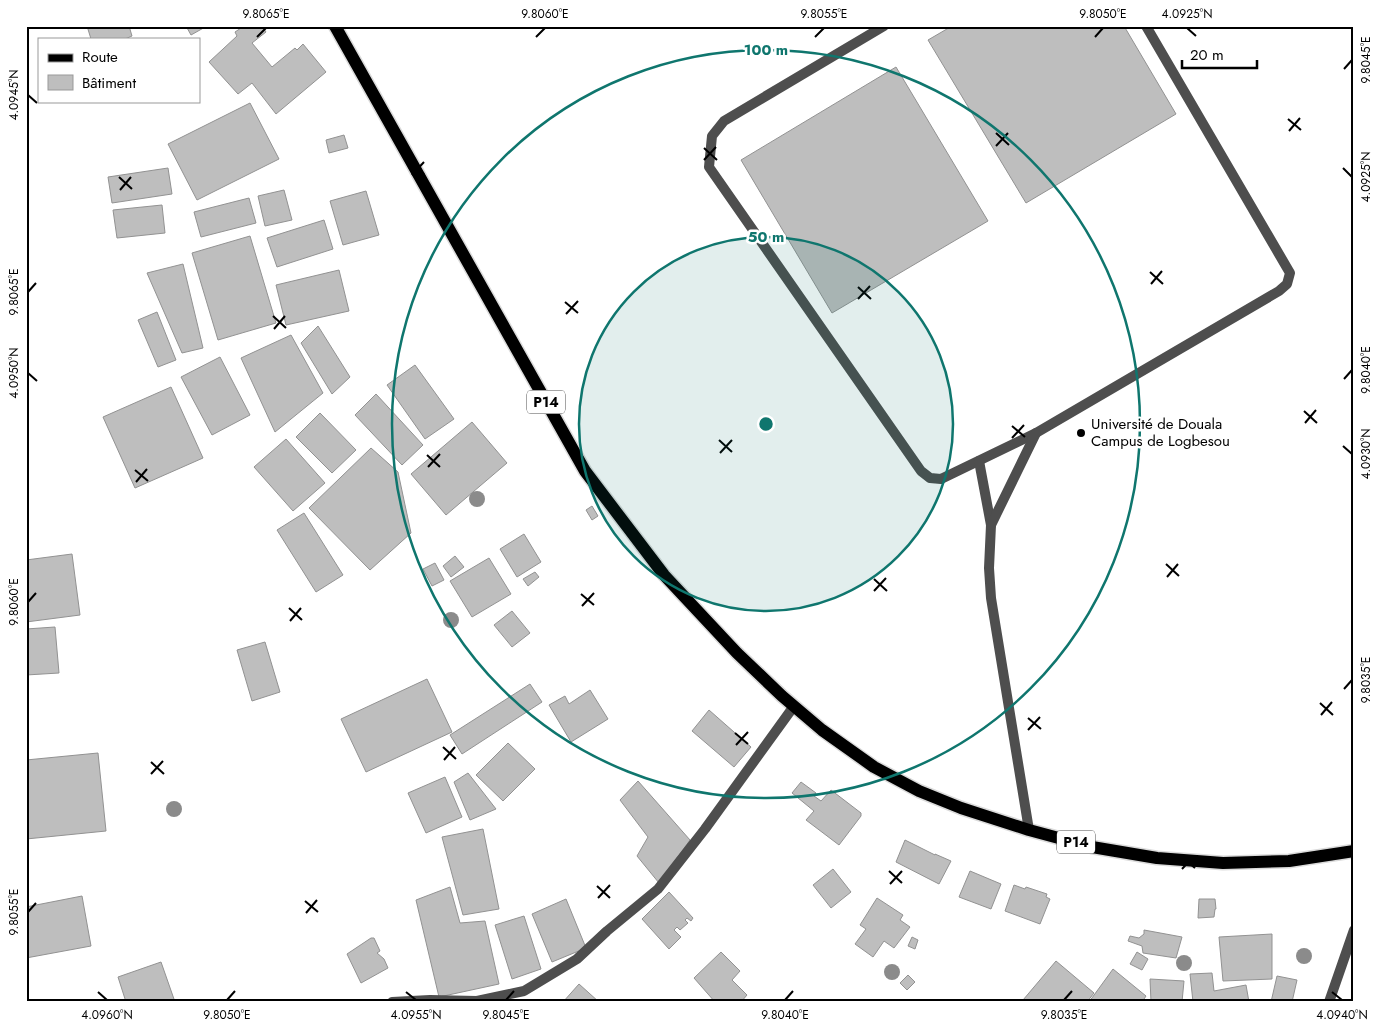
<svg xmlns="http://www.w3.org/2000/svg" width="1380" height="1028" font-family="Jost,sans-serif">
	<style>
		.building { fill: #bebebe; stroke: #929292 }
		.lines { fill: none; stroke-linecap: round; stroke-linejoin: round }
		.primary-casing { stroke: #dbdbdb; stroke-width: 15 }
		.service { stroke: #4e4e4e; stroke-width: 10 }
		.minor { stroke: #4e4e4e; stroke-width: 10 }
		.primary { stroke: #000; stroke-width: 12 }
		.tree { fill: #8b8b8b }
		.ticks { fill: none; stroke: #000; stroke-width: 2 }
		.ring { fill: none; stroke: #0f766e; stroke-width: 2.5 }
		.poi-dot { fill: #000; stroke: #fff; stroke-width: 2 }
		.labels { text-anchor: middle; stroke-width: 5; stroke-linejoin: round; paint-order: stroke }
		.shield { fill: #fff; stroke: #4c4c4c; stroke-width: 1 }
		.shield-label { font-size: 14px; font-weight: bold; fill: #000 }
		.poi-label { font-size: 15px; fill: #000; stroke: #fff; text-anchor: start }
		.centre { fill: #0f766e; stroke: #fff; stroke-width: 2.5 }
		.ring-label { font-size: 15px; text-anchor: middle; font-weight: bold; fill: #0f766e; stroke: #fff; stroke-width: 5; stroke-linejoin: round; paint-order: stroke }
		.neatline { fill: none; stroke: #000; stroke-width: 2 }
		.ticks-label { font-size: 12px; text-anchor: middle; fill: #000 }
	</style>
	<rect width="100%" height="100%" fill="#fff"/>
	<g class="building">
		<polygon points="87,26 129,26 132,36 125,39 91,39"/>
		<polygon points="186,26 207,26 191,35"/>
		<polygon points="244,26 262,26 266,32 252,43 272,67 295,48 297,50 303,44 326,72 276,114 252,83 238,94 209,62 237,36 235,32"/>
		<polygon points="952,26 1124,26 1176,114 1026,203 928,40"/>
		<polygon points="896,67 988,221 832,313 741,160"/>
		<polygon points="250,103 279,159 197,200 168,144"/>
		<polygon points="344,135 348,148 329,153 326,140"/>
		<polygon points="168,168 172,194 112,203 108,177"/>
		<polygon points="284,190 292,220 265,226 258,196"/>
		<polygon points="366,191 379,235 343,245 330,201"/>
		<polygon points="249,198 256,223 201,237 194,212"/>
		<polygon points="162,205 165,233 117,238 113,210"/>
		<polygon points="324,220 333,249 277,267 267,238"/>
		<polygon points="250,236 276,323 218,340 192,253"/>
		<polygon points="183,264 203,348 182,353 147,273"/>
		<polygon points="339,270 349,311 286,325 276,285"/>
		<polygon points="157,312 176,360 158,367 138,320"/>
		<polygon points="318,326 350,377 332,394 301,343"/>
		<polygon points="291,335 323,393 275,432 241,358"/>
		<polygon points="220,357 250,415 212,435 181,377"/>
		<polygon points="415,365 454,419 425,439 387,385"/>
		<polygon points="171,387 203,458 135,488 103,417"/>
		<polygon points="376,394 423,445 402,465 355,415"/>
		<polygon points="320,413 356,450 332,473 296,437"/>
		<polygon points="472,422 507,463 446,515 411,474"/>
		<polygon points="286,439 325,483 293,511 254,467"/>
		<polygon points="371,448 398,472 411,533 370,570 309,508"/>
		<polygon points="592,506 598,516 592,520 586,510"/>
		<polygon points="304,513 343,575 316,592 277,530"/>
		<polygon points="524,534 541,562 517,577 500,549"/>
		<polygon points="72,554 80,615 26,622 26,560"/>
		<polygon points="455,556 464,567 451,577 443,566"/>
		<polygon points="489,558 511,594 472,617 450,581"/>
		<polygon points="435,563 444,580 432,586 423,569"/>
		<polygon points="535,572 539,577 528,586 523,579"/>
		<polygon points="512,611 530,633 512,647 494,625"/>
		<polygon points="55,627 59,673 26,675 26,629"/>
		<polygon points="265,642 280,692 252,701 237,650"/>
		<polygon points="427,679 452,732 366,772 341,719"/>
		<polygon points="530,684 542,702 462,754 450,735"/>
		<polygon points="590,690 608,719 571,742 549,705 565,696 569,704"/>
		<polygon points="709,710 751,747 734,767 692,731"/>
		<polygon points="508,743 535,769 503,801 476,775"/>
		<polygon points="98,753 106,831 26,839 26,760"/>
		<polygon points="468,773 496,809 470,820 454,782"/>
		<polygon points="445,777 462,817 426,833 408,793"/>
		<polygon points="638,781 690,840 659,883 637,856 648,837 620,800"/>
		<polygon points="801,782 816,793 814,796 821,801 831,790 861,813 861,816 839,845 806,820 814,811 792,793"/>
		<polygon points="483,829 499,909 463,915 442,837"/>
		<polygon points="905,840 935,855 935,854 951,861 939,884 896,862"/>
		<polygon points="833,869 851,892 831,908 813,885"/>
		<polygon points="970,871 1001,884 991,909 959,897"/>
		<polygon points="1014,885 1025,889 1026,887 1047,894 1046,897 1050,899 1040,924 1005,911"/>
		<polygon points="450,887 460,923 485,921 499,984 439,997 416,900"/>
		<polygon points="669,892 693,918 691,921 687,918 685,920 688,923 680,930 677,927 674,930 681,937 669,949 642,919"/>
		<polygon points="82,896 91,946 26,958 26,907"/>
		<polygon points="877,898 903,915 900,920 910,927 894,948 884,941 873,957 855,944 866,929 860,925"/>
		<polygon points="566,899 586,948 552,962 532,914"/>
		<polygon points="1199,899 1215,899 1216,909 1215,909 1214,917 1198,918"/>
		<polygon points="524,916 541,969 512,979 495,925"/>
		<polygon points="1144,930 1182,937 1176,958 1143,953 1142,946 1128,941 1130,936 1139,938 1144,934"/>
		<polygon points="1272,934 1272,979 1223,981 1219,937"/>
		<polygon points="912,937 918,940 915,949 908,946"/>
		<polygon points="371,938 374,938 380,951 377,953 384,959 388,968 361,983 347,954"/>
		<polygon points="721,952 740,971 732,980 747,995 741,1002 715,1002 694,978"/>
		<polygon points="1137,952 1148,959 1142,970 1130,964"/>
		<polygon points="1056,961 1094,993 1087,1002 1025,1002 1023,1000"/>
		<polygon points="161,962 175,1002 126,1002 118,977"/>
		<polygon points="1113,969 1146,996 1142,1002 1089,1002"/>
		<polygon points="1212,973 1214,991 1246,985 1249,1002 1193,1002 1190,974"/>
		<polygon points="908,975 915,982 907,990 900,983"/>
		<polygon points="1277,976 1297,980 1292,1002 1271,1002"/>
		<polygon points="1150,979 1184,981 1182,1002 1151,1002"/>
		<polygon points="579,984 599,1002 563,1002"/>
	</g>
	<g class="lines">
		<g class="primary-casing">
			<polyline id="primary" points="335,26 585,471 664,575 737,653 782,696 822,730 874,767 919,791 961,808 1029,830 1092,847 1157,858 1223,863 1289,861 1354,851"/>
		</g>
		<g class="service">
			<polyline points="884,26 724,121 712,136 709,167 921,471 930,478 941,479 1036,433 1279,291 1287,284 1290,273 1146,26"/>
			<polyline points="979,461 991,525 989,568 991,598 1029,830"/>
			<polyline points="991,525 1036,433"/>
		</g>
		<g class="minor">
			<polyline points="392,1002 430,1000 477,1001 524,991 577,959 607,931 658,889 705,829 794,706"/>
			<polyline points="1329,1002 1354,930"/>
		</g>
		<use href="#primary" class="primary"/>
	</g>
	<g class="tree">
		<circle cx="477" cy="499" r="8"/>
		<circle cx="451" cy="620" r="8"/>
		<circle cx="174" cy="809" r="8"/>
		<circle cx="1304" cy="956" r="8"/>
		<circle cx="1184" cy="963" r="8"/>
		<circle cx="892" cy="972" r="8"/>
	</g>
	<path class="ticks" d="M1187 28 1196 36M257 37 266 28M536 37 545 28M815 37 824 28M1095 37 1103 28M1344 69 1352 60M28 95 37 103M1288 119 1301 130M1289 131 1300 118M996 133 1009 145M996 146 1008 133M704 148 717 160M704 160 716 147M411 163 424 174M1343 168 1352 177M412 175 424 162M119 177 132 189M120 190 131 177M1150 272 1163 284M1151 284 1162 271M858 287 871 299M28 292 36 283M858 299 870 286M565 302 578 313M566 314 578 301M273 316 286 328M274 329 285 316M28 373 37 381M1344 379 1352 370M1304 411 1317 423M1305 423 1316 410M1012 426 1025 437M1012 438 1024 425M719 440 732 452M1343 446 1352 454M720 453 732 440M427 455 440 467M428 467 440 454M135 470 148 481M136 482 147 469M1166 564 1179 576M1167 577 1178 564M874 579 887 591M874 591 886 578M581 594 594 605M28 602 36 593M582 606 594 593M289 608 302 620M290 621 301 608M1344 689 1352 680M1320 703 1333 715M1321 715 1332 702M1028 718 1041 729M1028 730 1040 717M735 733 748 744M736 745 748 732M443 747 456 759M444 760 455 747M151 762 164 774M151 774 163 761M1182 857 1195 868M1182 869 1194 856M889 871 902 883M890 884 902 871M597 886 610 898M598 898 610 885M305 901 318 912M28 912 36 903M306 913 317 900M98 992 107 1000M406 992 416 1000M1332 992 1342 1000M227 1000 235 991M506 1000 514 991M785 1000 793 991M1064 1000 1072 991"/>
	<circle cx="766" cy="424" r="187" fill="#0f766e" fill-opacity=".12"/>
	<g class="ring">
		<circle cx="766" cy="424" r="187"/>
		<circle cx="766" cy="424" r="374"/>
	</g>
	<circle class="poi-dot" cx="1081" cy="433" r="5"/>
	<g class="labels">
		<g class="shield">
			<rect x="527" y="390.5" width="38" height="23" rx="4"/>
			<rect x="1057" y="830.5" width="38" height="23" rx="4"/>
		</g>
		<g class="shield-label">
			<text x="546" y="407">P14</text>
			<text x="1076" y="847">P14</text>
		</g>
		<g class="poi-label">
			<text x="1091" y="429">Université de Douala<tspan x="1091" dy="17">Campus de Logbesou</tspan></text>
		</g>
	</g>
	<circle cx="766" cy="424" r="8" class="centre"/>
	<g class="ring-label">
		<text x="766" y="55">100 m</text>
		<text x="766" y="242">50 m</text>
	</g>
	<rect width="1380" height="1028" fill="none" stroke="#ffffff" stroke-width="55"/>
	<rect x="38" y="38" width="162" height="65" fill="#ffffff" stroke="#999999"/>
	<rect x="48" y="54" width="25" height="8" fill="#000000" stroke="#999999"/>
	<text x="82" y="62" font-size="15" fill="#000000">Route</text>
	<rect x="48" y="75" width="25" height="15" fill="#bebebe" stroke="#999999"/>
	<text x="82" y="88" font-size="15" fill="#000000">Bâtiment</text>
	<path d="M1182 60v8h75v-8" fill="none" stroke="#000000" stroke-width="2.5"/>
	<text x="1190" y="60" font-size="15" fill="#000000" stroke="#ffffff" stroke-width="4" paint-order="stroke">20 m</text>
	<rect x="28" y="28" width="1324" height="972" class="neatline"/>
	<g class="ticks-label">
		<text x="266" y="18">9.8065°E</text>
		<text x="545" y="18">9.8060°E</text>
		<text x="824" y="18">9.8055°E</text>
		<text x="1103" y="18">9.8050°E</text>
		<text x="1187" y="18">4.0925°N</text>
		<text transform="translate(1366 60) rotate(-90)" y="4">9.8045°E</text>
		<text transform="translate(14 95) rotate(-90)" y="4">4.0945°N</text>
		<text transform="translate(1366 177) rotate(-90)" y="4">4.0925°N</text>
		<text transform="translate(14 292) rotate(-90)" y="4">9.8065°E</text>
		<text transform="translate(1366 370) rotate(-90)" y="4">9.8040°E</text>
		<text transform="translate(14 373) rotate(-90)" y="4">4.0950°N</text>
		<text transform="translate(1366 454) rotate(-90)" y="4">4.0930°N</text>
		<text transform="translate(14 602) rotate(-90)" y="4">9.8060°E</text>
		<text transform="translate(1366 680) rotate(-90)" y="4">9.8035°E</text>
		<text transform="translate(14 912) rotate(-90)" y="4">9.8055°E</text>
		<text x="107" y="1019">4.0960°N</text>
		<text x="227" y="1019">9.8050°E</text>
		<text x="416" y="1019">4.0955°N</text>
		<text x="506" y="1019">9.8045°E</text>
		<text x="785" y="1019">9.8040°E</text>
		<text x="1064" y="1019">9.8035°E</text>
		<text x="1342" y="1019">4.0940°N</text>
	</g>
</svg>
